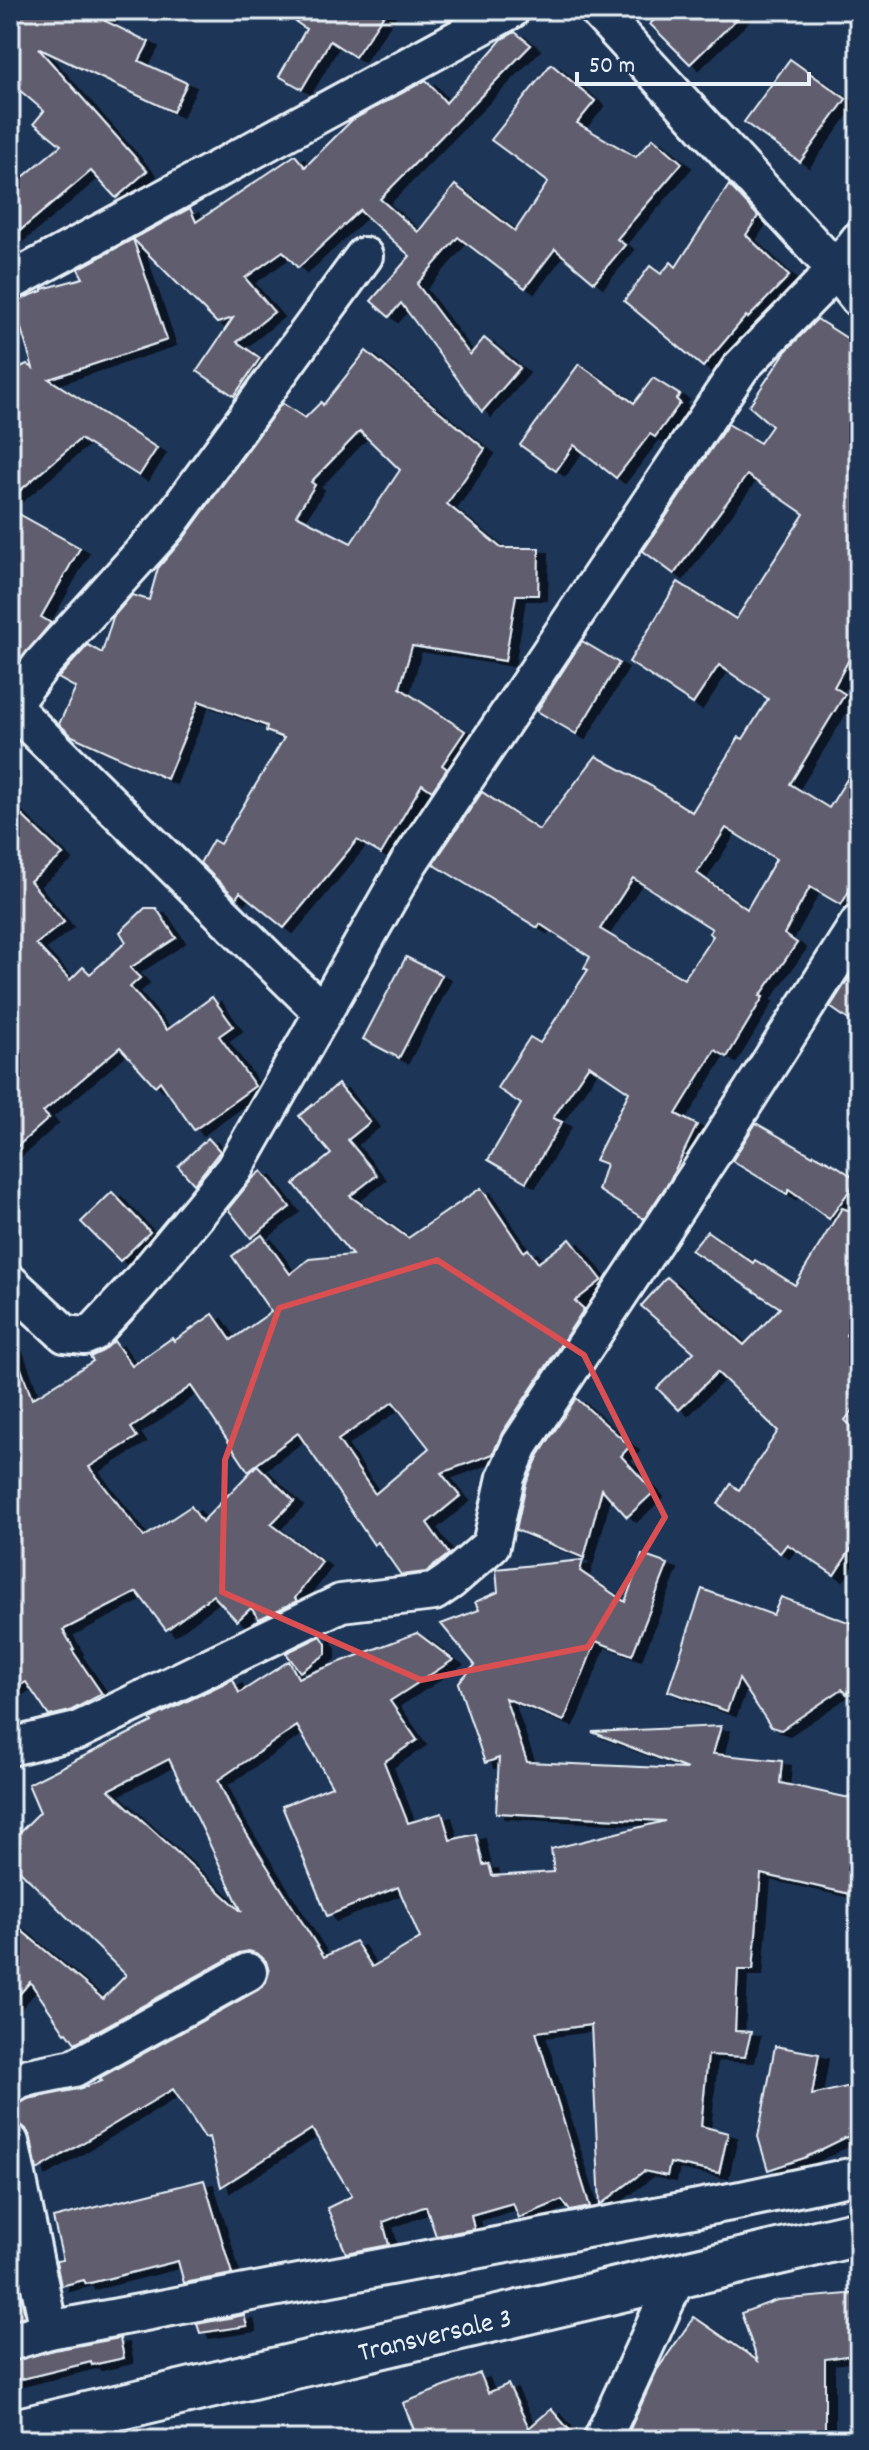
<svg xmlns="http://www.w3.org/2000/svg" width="869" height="2450" font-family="Dekko,sans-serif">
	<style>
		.building { fill: #615d6e; stroke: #e8f1f8; stroke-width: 2; fill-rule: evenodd; filter: url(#shadow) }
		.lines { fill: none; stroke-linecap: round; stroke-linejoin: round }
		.minor-casing { stroke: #e8f1f8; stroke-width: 42 }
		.major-casing { stroke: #e8f1f8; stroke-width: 50 }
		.minor { stroke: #1d3557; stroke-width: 36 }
		.major { stroke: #1d3557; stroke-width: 44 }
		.marked { fill: none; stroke: #da5052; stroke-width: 6; stroke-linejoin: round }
		.labels { text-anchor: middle; stroke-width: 8; stroke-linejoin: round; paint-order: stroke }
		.street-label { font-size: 28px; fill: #e8f1f8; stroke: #1d3557 }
	</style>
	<defs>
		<filter id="shadow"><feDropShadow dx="9" dy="5" stdDeviation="0" flood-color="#0009"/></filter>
	</defs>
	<rect width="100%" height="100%" fill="#1d3557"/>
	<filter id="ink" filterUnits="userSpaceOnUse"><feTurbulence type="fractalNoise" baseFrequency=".0125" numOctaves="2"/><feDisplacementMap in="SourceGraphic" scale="16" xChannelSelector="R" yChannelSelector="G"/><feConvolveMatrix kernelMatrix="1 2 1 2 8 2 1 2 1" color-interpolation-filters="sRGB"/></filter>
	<g filter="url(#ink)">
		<g class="building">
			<polygon points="10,10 114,10 105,21 149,42 139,61 187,83 173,112 38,48 147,171 116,198 91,171 10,239 10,188 61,145 34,123 44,111 10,82"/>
			<polygon points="279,10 387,10 355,57 330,41 302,89 279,76 306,29"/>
			<polygon points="664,10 746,10 690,64 650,24"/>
			<polygon points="515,32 531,45 380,199 418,232 455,185 515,231 548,182 491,140 551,64 595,101 577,123 636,157 653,138 682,163 617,239 625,245 594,282 555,249 525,288 458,237 417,284 470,355 484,338 520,368 482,412 401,303 389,317 371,301 410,256 360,211 361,209 298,268 283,251 245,278 274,312 237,342 260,358 234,396 197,371 233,318 217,323 133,239 190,208 196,222 295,155 305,167 352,120 426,80 446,103 502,39"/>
			<polygon points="790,59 846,99 800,162 744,122"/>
			<polygon points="729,185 758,216 746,235 789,276 748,318 746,316 703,367 624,301 650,266 661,274 671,262 676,267"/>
			<polygon points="133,239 167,340 49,379 157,448 139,476 80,439 10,499 10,372 27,364 33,368 13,302 42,291 42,289 83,278 78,269"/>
			<path d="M817 319 859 346V641L834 687 845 694 790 784 829 808 859 760V874L841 905 810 887 784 934 797 943 760 996 763 997 727 1057 715 1050 676 1114 697 1125 670 1180 644 1219 598 1190 606 1164 595 1160 629 1092 589 1065 553 1118 562 1122 526 1182 488 1160 521 1104 497 1088 530 1037 540 1043 588 970 584 968 590 957 540 924 538 928 433 864 482 792 539 830 596 756 651 786 692 812 739 737 743 739 768 699 719 665 693 704 629 662 678 582 736 619 804 514 747 475 674 574 643 551 728 424 760 443 772 426 749 406 786 351ZM726 828 776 859 747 909 697 873ZM633 878 712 929 709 933 713 936 684 979 600 929Z"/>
			<path d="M366 351 485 449 447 504 501 548H539L538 595H516L505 661 412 646 400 688 465 731 442 765 447 769 432 791 422 784 381 854 357 840 284 928 240 892 236 898 200 863 213 840 220 844 284 738 266 731 267 726 199 701 167 779 72 736 59 724 76 688 58 678 88 645 102 653 113 617 132 595 149 600 158 568 184 538 282 403 305 418 321 402 323 405ZM360 431 400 470 351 543 296 515 315 485 311 482Z"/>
			<polygon points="579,364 634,403 653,378 680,395 676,399 680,403 655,437 650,434 616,478 574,445 556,471 520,445"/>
			<polygon points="10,509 80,548 41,617 51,623 10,672"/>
			<polygon points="582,641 619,663 576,734 537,711"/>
			<polygon points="10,804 63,855 30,881 64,922 36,944 70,980 83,967 90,974 126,942 120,932 145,908 156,908 176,938 130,968 140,978 130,987 167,1030 212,997 233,1026 219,1036 255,1086 194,1130 160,1081 155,1086 120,1047 43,1112 49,1118 10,1153 10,1083 22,1073 10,1059"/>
			<polygon points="406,957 442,975 399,1058 363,1039"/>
			<polygon points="859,962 859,1027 830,1007"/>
			<path d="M338 1084 370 1122 348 1140 377 1175 350 1196 408 1238 481 1188 524 1252 528 1249 538 1263 570 1239 602 1280 575 1301 584 1309 502 1433 493 1454 441 1473 460 1496 427 1523 449 1554 426 1572 401 1575 378 1542 374 1545 298 1433 248 1471 191 1386 131 1428 137 1437 89 1467 144 1537 191 1506 202 1522 257 1465 294 1501 271 1524 322 1562 295 1598 297 1601 259 1619 251 1608 237 1621 213 1595 166 1630 137 1592 63 1630 74 1649 72 1650 102 1694 70 1711 49 1716 26 1682 10 1691V1443L21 1436 10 1418V1348L13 1347 32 1399 93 1361 90 1357 103 1351 114 1341 132 1366 172 1338 174 1341 213 1314 231 1340 271 1312 232 1256 262 1235 290 1274 309 1259 352 1255 294 1184 331 1154 299 1116ZM393 1402 429 1448 375 1494 338 1440Z"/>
			<polygon points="756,1123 813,1156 814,1154 837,1166 857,1180 829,1219 789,1190 787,1194 732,1161"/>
			<polygon points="208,1138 220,1151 194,1184 178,1166"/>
			<polygon points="262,1171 290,1207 251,1238 228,1209 253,1178"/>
			<polygon points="112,1192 150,1232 120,1261 81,1222"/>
			<polygon points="842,1208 859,1214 859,1313 846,1335 859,1346 859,1403 845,1420 859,1435 859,1537 834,1575 787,1544 780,1553 718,1504 731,1484 739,1490 778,1431 717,1372 679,1410 657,1388 694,1352 641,1306 667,1277 744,1345 780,1308 691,1250 707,1231 753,1263 755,1260 795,1285"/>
			<polygon points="576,1398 630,1446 621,1456 654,1492 627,1517 602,1489 584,1558 516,1530 526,1484 539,1455"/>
			<path d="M642 1555 668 1564 632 1655 596 1641 564 1721 505 1698 527 1762 687 1769 592 1732 721 1726 713 1754 782 1761 780 1783 859 1800V1879L855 1895 761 1874 753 1970H738L735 2031 751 2032 745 2057 708 2055 701 2126 728 2133 719 2173 670 2163 667 2176 644 2171 600 2205 591 2025 536 2032 590 2207 570 2211 562 2200 519 2218 513 2203 471 2215 474 2229 436 2236 426 2206 383 2222 389 2245 346 2253 327 2208 352 2196 312 2129 221 2187 209 2137 205 2138 173 2089 37 2170 31 2138 26 2129 20 2124 16 2106 28 2099 78 2089 102 2081 99 2078 258 1990 266 1982 269 1972 266 1961 258 1954 249 1951 239 1953 75 2043 67 2032 65 2033 30 1982 10 2005V1921L103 1999 126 1975 10 1861V1842L40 1812 28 1784 152 1722 150 1719 233 1679 239 1693 289 1661 298 1678 417 1633 453 1660 390 1701 417 1740 384 1762 408 1823 442 1813 450 1840 476 1834 483 1865 489 1864 492 1876 554 1872 551 1849 665 1821 496 1813 499 1758 485 1763 458 1683 475 1665 441 1624 479 1610 475 1602 498 1592 496 1569 583 1560 580 1571 625 1602ZM297 1726 332 1786 282 1806 327 1916 398 1887 420 1938 372 1967 355 1941 324 1957 233 1812 218 1780ZM169 1759 242 1912 109 1790Z"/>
			<polygon points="702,1589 773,1615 781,1597 851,1623 859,1631 859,1681 847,1694 842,1689 781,1730 771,1727 739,1679 727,1711 668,1691"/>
			<polygon points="321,1636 326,1644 326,1654 300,1672 286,1653"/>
			<polygon points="775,2046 819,2054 812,2095 859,2084 859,2131 804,2158 768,2170 758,2137"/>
			<polygon points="204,2180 232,2274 184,2283 178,2261 86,2284 84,2280 61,2286 56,2261 63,2260 53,2218"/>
			<polygon points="11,2250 25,2316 10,2320 10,2251"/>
			<polygon points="859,2293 859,2354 825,2359 825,2440 625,2440 657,2370 694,2317 758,2361 741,2313 777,2300"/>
			<polygon points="244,2315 247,2326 200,2333 197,2324"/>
			<polygon points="120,2338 124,2358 92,2365 91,2362 10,2382 10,2362 54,2350"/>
			<polygon points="480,2373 488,2393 508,2384 529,2428 551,2409 578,2440 418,2440 403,2403"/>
		</g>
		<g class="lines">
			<g class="minor-casing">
				<g id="minor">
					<polyline points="597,10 836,270 859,299"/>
					<polyline points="10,282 511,10"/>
					<polyline points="10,705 323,1013"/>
					<polyline points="10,707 42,664 167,526 364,256"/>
					<polyline points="10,1283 65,1334 85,1336 94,1332 137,1286 234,1169 408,864 741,367 836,270 859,240"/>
					<polyline points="10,1747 77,1731 341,1603 434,1592 450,1581 491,1545 506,1477 520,1445 711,1155 859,923"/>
					<polyline points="10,2086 19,2079 74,2068 248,1972"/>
					<polyline points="10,2142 49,2330"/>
					<polyline points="10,2342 49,2330 741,2200 859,2175"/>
					<polyline points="602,2440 677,2277"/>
				</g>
			</g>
			<g class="major-casing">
				<g id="major">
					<path id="s1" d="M10 2433 859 2233"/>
				</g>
			</g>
			<use href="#minor" class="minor"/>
			<use href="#major" class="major"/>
		</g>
	</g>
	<path class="marked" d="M437 1260 584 1355 665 1517 588 1647 421 1680 222 1592 225 1460 279 1308Z"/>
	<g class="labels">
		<g class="street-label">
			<text dy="10" stroke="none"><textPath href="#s1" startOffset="436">Transversale 3</textPath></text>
		</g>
	</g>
	<rect width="869" height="2450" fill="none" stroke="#1d3557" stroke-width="40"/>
	<rect x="20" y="20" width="829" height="2410" fill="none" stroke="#e8f1f8" stroke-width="3" filter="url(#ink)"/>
	<path d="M577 72v12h232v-12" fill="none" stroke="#e8f1f8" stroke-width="4"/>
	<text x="589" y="72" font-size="24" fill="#e8f1f8" stroke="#1d3557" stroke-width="6" paint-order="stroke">50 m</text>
</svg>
